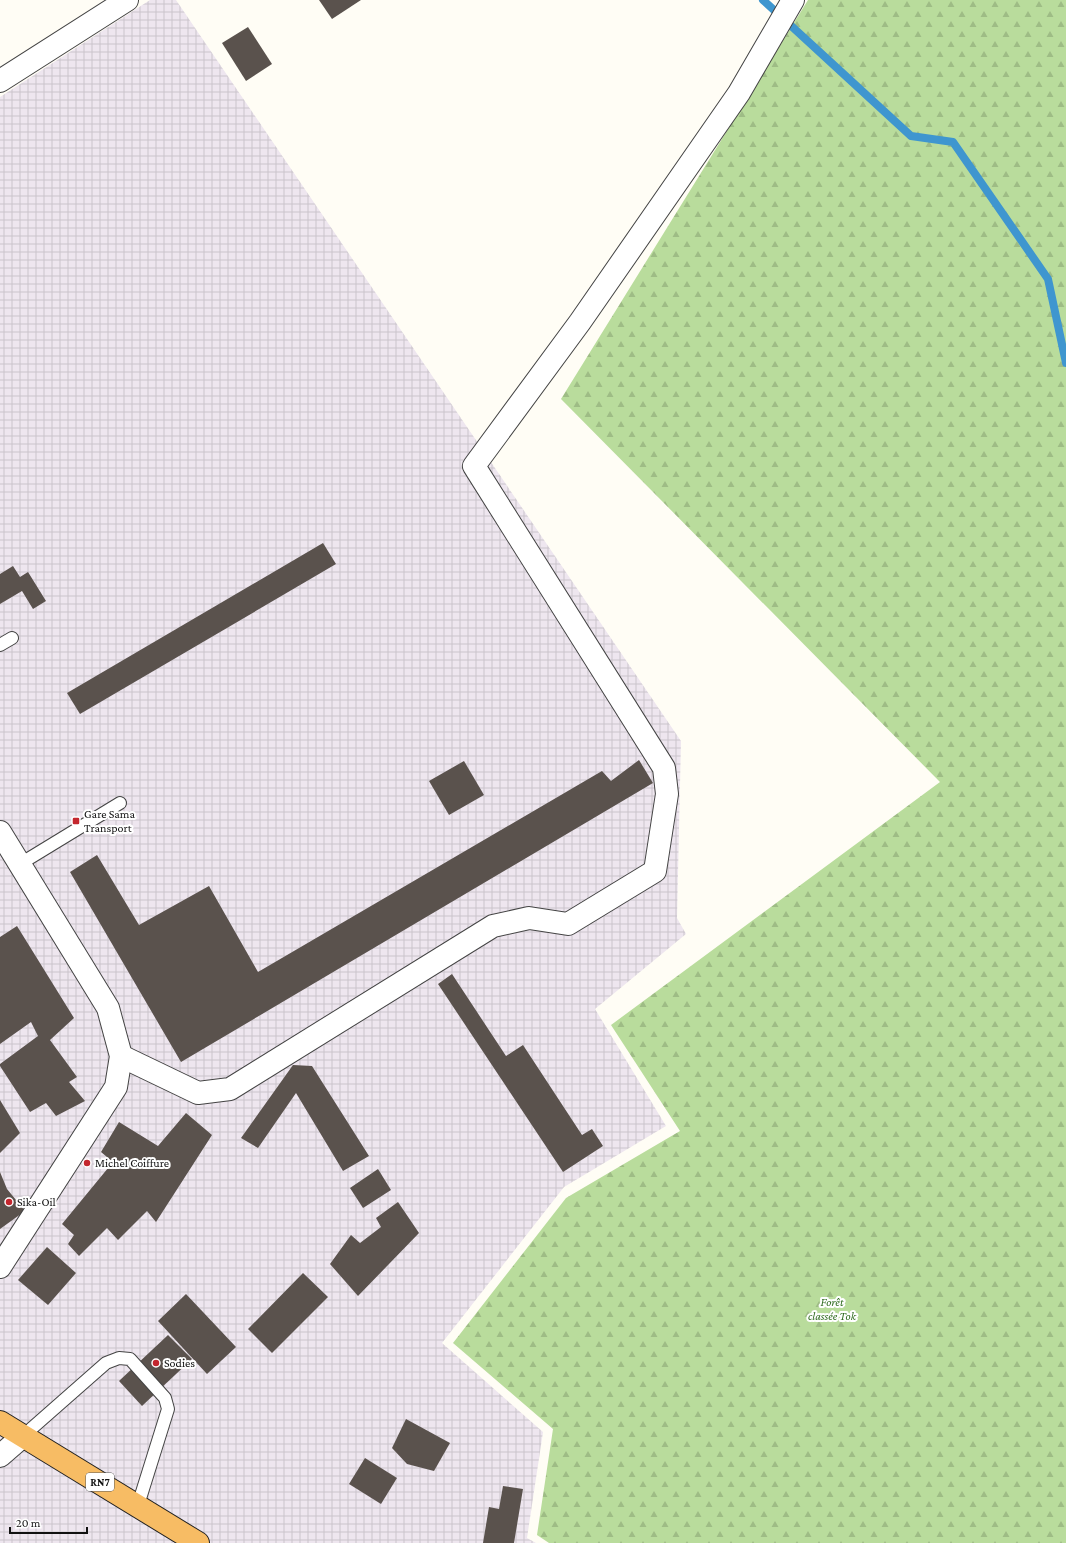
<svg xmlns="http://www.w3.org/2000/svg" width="1066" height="1543" font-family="'Crimson Pro',serif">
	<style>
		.industrial { fill: url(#industrial-grid) }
		.forest { fill: url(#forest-firs) }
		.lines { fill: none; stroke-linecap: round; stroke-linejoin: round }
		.stream { stroke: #3f96cf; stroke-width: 8 }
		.building { fill: #5a524d }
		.service-casing { stroke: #444; stroke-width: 14 }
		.minor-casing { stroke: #444; stroke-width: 24 }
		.tertiary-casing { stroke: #444; stroke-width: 24 }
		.trunk-casing { stroke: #222; stroke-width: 24 }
		.service { stroke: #fff; stroke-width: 12 }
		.minor { stroke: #fff; stroke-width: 22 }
		.tertiary { stroke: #fff; stroke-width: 22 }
		.trunk { stroke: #f7bc64; stroke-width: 22 }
		.poi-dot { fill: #c4262e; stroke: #fff; stroke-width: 1.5 }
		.labels { text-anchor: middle; stroke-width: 4; stroke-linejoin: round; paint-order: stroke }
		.shield { fill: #fff; stroke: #585858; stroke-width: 1 }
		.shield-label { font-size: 11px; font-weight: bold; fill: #111 }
		.poi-label { font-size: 12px; fill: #111; stroke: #fff; text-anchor: start }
		.park-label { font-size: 12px; font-style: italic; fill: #2f6b1f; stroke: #fff }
	</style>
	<defs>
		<pattern id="industrial-grid" width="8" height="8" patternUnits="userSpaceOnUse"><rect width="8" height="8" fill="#eee6ef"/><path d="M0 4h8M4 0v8" fill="none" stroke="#cbc4cc"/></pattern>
		<pattern id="forest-firs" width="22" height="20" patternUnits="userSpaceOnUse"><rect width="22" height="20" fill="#b9dc9c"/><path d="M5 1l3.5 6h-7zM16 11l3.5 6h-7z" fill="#9ebc85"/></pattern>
	</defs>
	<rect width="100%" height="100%" fill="#fffdf5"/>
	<polygon class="industrial" points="150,0 176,0 681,741 677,918 686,934 595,1009 666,1126 564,1187 442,1343 543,1432 527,1538 536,1543 0,1543 0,97"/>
	<polygon class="forest" points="808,0 1066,0 1066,1543 549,1543 537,1535 553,1429 453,1343 566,1198 680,1131 611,1025 940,782 561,399"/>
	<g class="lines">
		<polyline class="stream" points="763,0 911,136 953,142 1048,279 1066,363"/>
	</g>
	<g class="building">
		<polygon points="319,0 361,0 332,19"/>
		<polygon points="248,27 272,64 246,81 222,43"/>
		<polygon points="323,543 336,564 80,714 67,693"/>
		<polygon points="13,566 20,577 28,572 46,601 33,609 22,591 0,604 0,574"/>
		<polygon points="639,760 653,783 181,1062 70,872 97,855 139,925 209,886 258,972 602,771 611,781"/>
		<polygon points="464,761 484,795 449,815 429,781"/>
		<polygon points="17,926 74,1018 50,1040 77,1077 69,1082 85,1101 56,1116 46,1103 30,1112 0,1066 0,1064 38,1036 31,1022 0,1044 0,937"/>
		<polygon points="452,974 506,1056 523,1045 582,1135 592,1129 603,1146 563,1172 438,984"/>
		<polygon points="293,1065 312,1066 369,1156 343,1171 296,1093 258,1148 241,1138"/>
		<polygon points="0,1100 20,1133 0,1153"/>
		<polygon points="186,1113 212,1135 156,1222 147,1211 118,1240 107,1228 79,1256 68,1244 74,1235 62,1224 113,1162 101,1152 119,1122 158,1146"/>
		<polygon points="378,1169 391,1190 363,1208 350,1188"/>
		<polygon points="0,1172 7,1189 25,1211 0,1229"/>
		<polygon points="398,1202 419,1233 358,1296 330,1264 351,1235 360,1243 381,1227 376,1218"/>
		<polygon points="47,1247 76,1273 48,1305 18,1280"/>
		<polygon points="303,1273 328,1297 272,1353 248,1329"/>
		<polygon points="186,1294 236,1347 207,1374 158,1321"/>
		<polygon points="168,1335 192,1359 142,1406 119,1381"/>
		<polygon points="406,1419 450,1443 434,1471 407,1464 392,1448"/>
		<polygon points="365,1458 397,1478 381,1504 349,1484"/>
		<polygon points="503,1486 523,1489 514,1543 483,1543 489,1507 499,1509"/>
	</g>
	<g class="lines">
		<g class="service-casing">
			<g id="service">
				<polyline points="0,645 12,638"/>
				<polyline points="20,864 120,803"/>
				<polyline points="23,1436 106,1363 119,1358 130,1359 165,1398 168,1409 138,1505"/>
			</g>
		</g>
		<g class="minor-casing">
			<g id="minor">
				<polyline points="0,81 127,0"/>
				<polyline points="121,1056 198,1093 230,1089 493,926 529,918 568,924 655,871 667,794 664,768 474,466 580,322 739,93 793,0"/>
				<polyline points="0,1456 23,1436"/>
			</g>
		</g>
		<g class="tertiary-casing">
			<polyline id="tertiary" points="0,832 108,1008 121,1056 116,1087 0,1267"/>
		</g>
		<g class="trunk-casing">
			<polyline id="trunk" points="0,1422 198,1543"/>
		</g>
		<use href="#service" class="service"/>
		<use href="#minor" class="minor"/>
		<use href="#tertiary" class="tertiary"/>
		<use href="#trunk" class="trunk"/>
	</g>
	<g class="poi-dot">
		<rect x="72" y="817" width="8" height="8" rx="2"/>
		<circle cx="87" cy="1163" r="4"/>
		<circle cx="9" cy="1202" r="4"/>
		<circle cx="156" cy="1363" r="4"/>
	</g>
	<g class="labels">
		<rect class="shield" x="86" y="1473" width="28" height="18" rx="3"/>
		<g class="shield-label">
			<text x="100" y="1486">RN7</text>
		</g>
		<g class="poi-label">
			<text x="84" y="818">Gare Sama<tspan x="84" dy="14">Transport</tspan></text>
			<text x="95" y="1167">Michel Coiffure</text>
			<text x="17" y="1206">Sika-Oil</text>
			<text x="164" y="1367">Sodies</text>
		</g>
		<g class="park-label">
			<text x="832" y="1306">Forêt<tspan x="832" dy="14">classée Tok</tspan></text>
		</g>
	</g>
	<path d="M10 1527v6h77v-6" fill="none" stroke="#111111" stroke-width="2"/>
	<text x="16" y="1527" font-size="12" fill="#111111" stroke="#ffffff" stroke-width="3" paint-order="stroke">20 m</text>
</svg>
